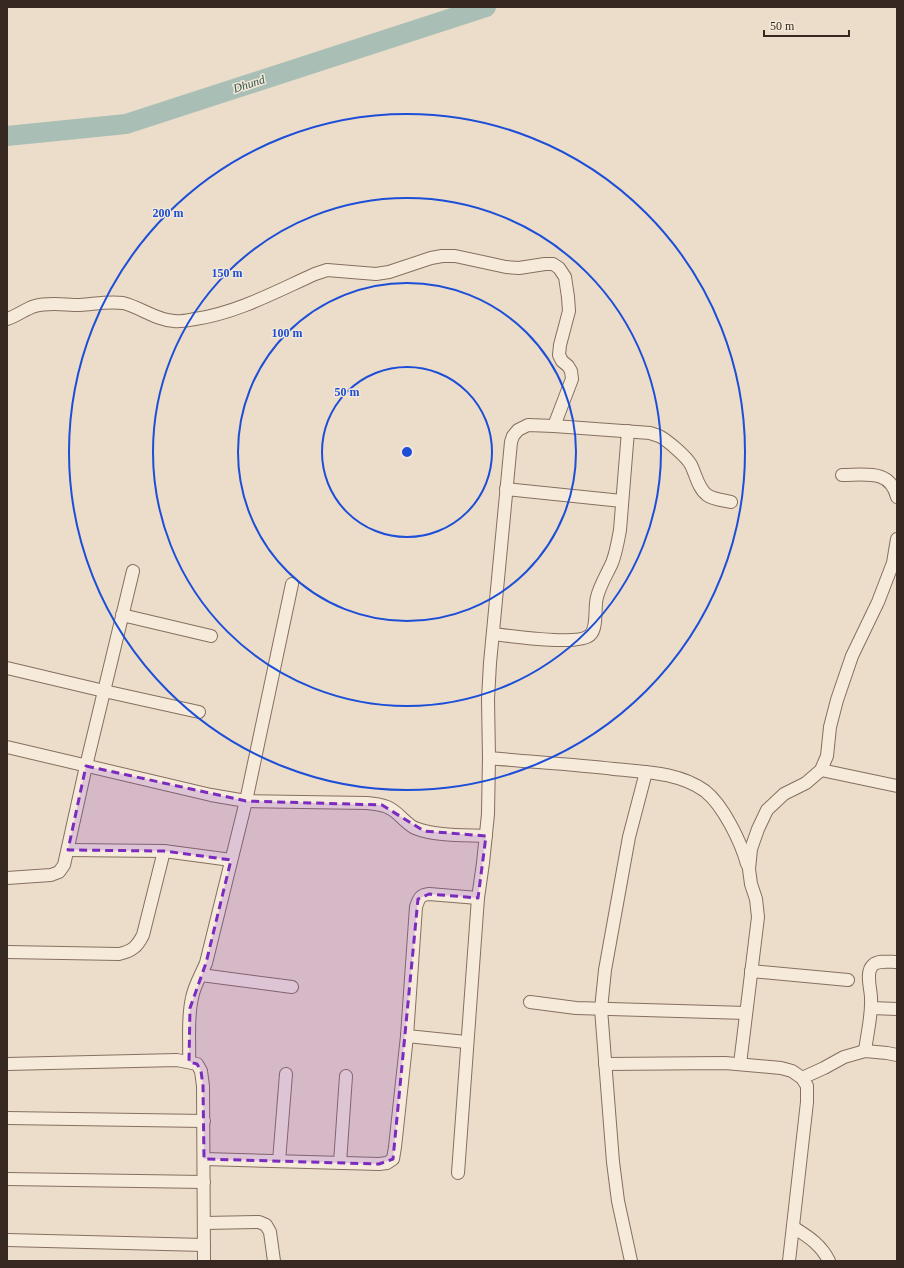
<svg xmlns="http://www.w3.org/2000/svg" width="904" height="1268" font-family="Georgia,serif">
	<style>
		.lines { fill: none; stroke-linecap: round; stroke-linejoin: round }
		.river { stroke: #a9bfb6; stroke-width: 20 }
		.minor-casing { stroke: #866f5f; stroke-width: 14 }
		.minor { stroke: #f6ebdb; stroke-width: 12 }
		.marked { fill: #7b2cbf; fill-opacity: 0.2; stroke: #7b2cbf; stroke-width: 3; stroke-dasharray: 8 5; stroke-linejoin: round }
		.ring { fill: none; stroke: #1d4ed8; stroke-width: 2 }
		.labels { text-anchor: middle; stroke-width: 3; stroke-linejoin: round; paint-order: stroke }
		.water-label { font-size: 12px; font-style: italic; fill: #32564f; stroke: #f3e8d8 }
		.centre { fill: #1d4ed8; stroke: #f3e8d8; stroke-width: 2 }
		.ring-label { font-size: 12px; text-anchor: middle; font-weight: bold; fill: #1d4ed8; stroke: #f3e8d8; stroke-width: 3; stroke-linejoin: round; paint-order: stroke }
	</style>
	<rect width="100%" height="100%" fill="#ebddc9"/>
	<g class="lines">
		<polyline class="river" points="7,136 126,124 486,7"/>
		<g class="minor-casing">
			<g id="minor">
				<path d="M7 319C17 316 25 309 35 306 49 302 65 305 80 305 95 304 108 301 123 303 140 307 156 320 174 321 181 322 189 320 195 319 237 313 277 291 315 274L327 270 376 274 389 272 431 258 442 256H455L506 267 519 268 545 264H553L559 268 565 277 568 297 569 311 560 345 559 355 562 361 568 366 571 371 572 379 554 426"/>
				<path d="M842 475C866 475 890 469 897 497"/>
				<polyline points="506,489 622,501"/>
				<polyline points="122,615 211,636"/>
				<path d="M493 634C510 636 579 646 590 635 598 628 594 607 597 597 600 585 607 574 612 563 616 553 618 541 620 530L628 431"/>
				<polyline points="7,668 104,691 199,712"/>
				<path d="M7 747 211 795 246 801 367 803C375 804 384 804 391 809 400 814 406 824 415 828 434 836 465 835 486 836"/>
				<path d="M489 758C531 762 572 764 614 769 644 772 679 772 705 791 723 805 741 842 747 864"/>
				<polyline points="821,770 897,786"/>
				<polyline points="68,850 164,851 231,860"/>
				<polyline points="7,878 51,875 59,872 64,865 86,766 133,571"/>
				<path d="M7 952 119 954C132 951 137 947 143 935L164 851"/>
				<polyline points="751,971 848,980"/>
				<polyline points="201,975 292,987"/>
				<polyline points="530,1002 576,1008 746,1013"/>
				<polyline points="871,1008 897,1009"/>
				<polyline points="407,1036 466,1042"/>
				<path d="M865 1051C867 1034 872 1016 871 998 871 989 865 972 873 965 878 960 890 962 897 962"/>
				<path d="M189 1062C190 1041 187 1019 192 998 194 986 201 975 206 963L246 801 292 584"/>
				<polyline points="7,1064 177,1060 197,1064 201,1071 203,1086 204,1261"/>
				<polyline points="605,1064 725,1063 781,1068 792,1071 802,1078 807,1086 807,1102 789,1261"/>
				<polyline points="740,1064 758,917 756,899 751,884 749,869 751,849 758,829 767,810 784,794 806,783 821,770 827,756 830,727 837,700 852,656 878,602 893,563 897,539"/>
				<polyline points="802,1078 824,1068 844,1057 865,1051 887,1053 897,1055"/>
				<polyline points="7,1118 204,1121"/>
				<path d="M204 1159 379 1164 387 1163 393 1159 395 1147 407 1036 416 907C419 898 420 895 429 894L478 898"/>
				<polyline points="279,1161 286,1074"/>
				<polyline points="340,1163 346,1076"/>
				<path d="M458 1173 478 898 483 863 488 814 489 758 488 699 490 663 511 442 513 436 518 430 528 425 554 426 650 433C653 434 656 435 659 436 667 440 687 457 691 465 696 475 698 488 707 495 714 500 724 500 731 502"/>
				<polyline points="7,1179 204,1182"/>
				<polyline points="204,1223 259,1222 266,1225 270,1232 274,1261"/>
				<path d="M793 1227C807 1236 821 1244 829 1261"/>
				<polyline points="7,1240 204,1245"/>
				<polyline points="631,1261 618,1201 613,1162 601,1009 605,970 629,837 646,772"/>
			</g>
		</g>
		<use href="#minor" class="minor"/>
	</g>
	<path class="marked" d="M86 766 246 801 382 805 424 831 486 836 478 898 429 894 418 899 393 1159 379 1164 204 1159 203 1086 201 1071 197 1064 189 1062 190 1008 206 963 231 860 164 851 68 850Z"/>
	<g class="ring">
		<circle cx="407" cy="452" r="85"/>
		<circle cx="407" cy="452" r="169"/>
		<circle cx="407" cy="452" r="254"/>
		<circle cx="407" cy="452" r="338"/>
	</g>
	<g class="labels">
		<g class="water-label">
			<text transform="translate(249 84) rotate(-18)" y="4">Dhund</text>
		</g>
	</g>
	<circle cx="407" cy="452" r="6" class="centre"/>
	<g class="ring-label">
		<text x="168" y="217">200 m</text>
		<text x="227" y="277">150 m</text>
		<text x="287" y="337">100 m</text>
		<text x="347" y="396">50 m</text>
	</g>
	<rect width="904" height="1268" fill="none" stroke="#372921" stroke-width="16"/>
	<path d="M764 30v6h85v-6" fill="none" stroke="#372921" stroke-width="2"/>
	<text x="770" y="30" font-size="12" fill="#372921" stroke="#f3e8d8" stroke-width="3" paint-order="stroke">50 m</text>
</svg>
